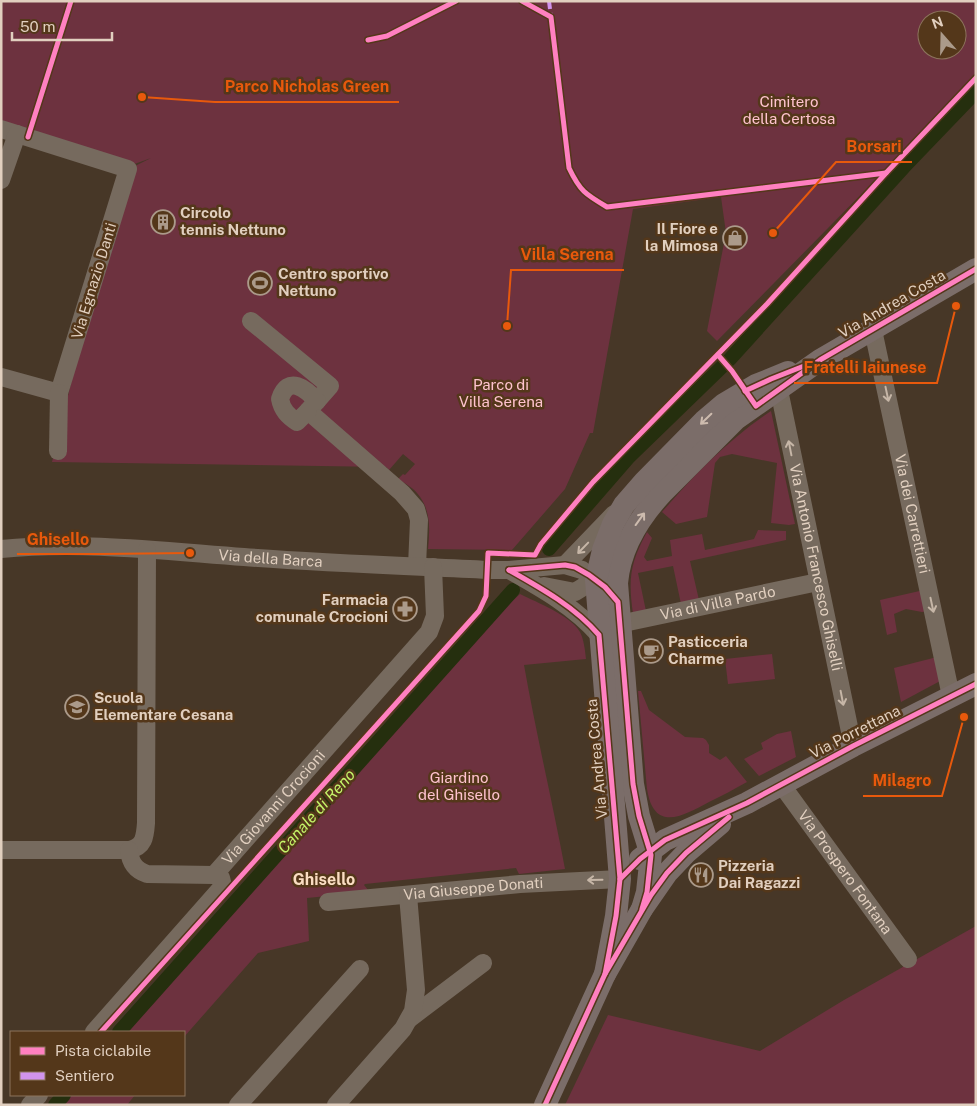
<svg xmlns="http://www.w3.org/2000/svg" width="977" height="1106" font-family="'Public Sans',sans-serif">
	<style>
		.green { fill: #6d323f; fill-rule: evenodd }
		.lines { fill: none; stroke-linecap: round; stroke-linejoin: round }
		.canal { stroke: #252f0e; stroke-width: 14 }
		.minor { stroke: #766a5e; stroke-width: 18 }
		.major { stroke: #7b6d69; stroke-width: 22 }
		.quiet { stroke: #d193ec; stroke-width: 4; stroke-dasharray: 8 4; stroke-linecap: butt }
		.cycleway-casing { stroke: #54371a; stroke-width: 8 }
		.cycleway { stroke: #ff80c0; stroke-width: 5 }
		.oneway { stroke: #c6b6a7 }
		.oneway2 { stroke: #cdbbae }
		.labels { text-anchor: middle; stroke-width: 5; stroke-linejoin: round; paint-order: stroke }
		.park-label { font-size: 15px; fill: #ffc3cf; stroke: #54371a }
		.poi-label { font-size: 15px; font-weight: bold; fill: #e1cfbf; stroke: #54371a; text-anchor: start }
		.street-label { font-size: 15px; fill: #e1cfbf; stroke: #54371a }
		.water-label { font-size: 16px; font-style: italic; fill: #c5f469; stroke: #54371a }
		.neighbourhood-label { font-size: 16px; font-weight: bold; fill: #faddc2; stroke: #54371a }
		.leader { fill: none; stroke: #e8590c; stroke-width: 2 }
		.callout-dot { fill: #e8590c; stroke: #54371a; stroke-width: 2 }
		.callout-label { font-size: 16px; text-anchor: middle; font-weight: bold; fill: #e8590c; stroke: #54371a; stroke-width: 5; stroke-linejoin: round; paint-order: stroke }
	</style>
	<rect width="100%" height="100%" fill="#473727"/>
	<g class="green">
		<path d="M1 1H976V73L886 169 717 341 707 331 726 233 721 197 633 209 593 433H590L565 489 512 550 428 549C430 529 431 509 417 493 412 487 404 483 398 479L403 474 405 475 415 464 403 454 389 470 386 467 52 462 103 251 129 169 151 158 129 166 1 126ZM927 20H957V50H927Z"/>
		<path d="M771 411 795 524 789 525 771 523 777 463 732 454 720 457 715 463 707 517 676 524 662 512C694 475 730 438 771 411Z"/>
		<path d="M758 530 786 531V540L690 561 699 600 681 604 673 566 638 573 646 611 633 614C628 579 630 563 647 532L652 538 644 557 647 561 672 556 670 540 702 534 705 550 754 539Z"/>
		<polygon points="924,590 928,611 922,612 906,609 894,614 897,632 887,635 880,600"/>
		<path d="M520 594C538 603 570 615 580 632 584 640 585 650 586 659L524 665C536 733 552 800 565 869L519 874 516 868 365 884 364 885 369 891 368 892 307 898 309 941 258 953 184 1037V1032H125L350 777 501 611Z"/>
		<polygon points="772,654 775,679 728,684 725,659"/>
		<polygon points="937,657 942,680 901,702 894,668"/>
		<path d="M638 691H641L649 710 685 737 703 738 706 740 709 745V753L720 760 726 756 747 782C734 789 722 796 709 802 683 816 654 833 647 789Z"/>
		<polygon points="791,731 796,757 759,776 744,759 763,749 761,743 777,734"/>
		<polygon points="976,926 976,1105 565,1105 608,1015 760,1051 844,1000"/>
		<polygon points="71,1095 135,1095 127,1105 62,1105"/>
	</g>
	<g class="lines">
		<g class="canal">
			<polyline points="549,549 629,457 730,359 904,167 976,92"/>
			<polyline points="119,1032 513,590"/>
			<polyline points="55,1105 64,1095"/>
		</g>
		<g class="minor">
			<polyline points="1,129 128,169 59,393 1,377"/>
			<polyline points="1,180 17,134"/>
			<polyline points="251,321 330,386 308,411 402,493 416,509 419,520 417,566"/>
			<path id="s1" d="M873 330 951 696"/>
			<path id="s2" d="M779 390 853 746"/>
			<path d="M308 411 297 422C288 416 282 410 280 399 288 374 306 389 317 401"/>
			<polyline points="58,451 59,393"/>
			<path id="s3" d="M1 549C82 541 163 551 244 557 325 563 407 566 488 570H509L565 565 582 570 605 587"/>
			<polyline points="565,565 614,514"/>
			<path d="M509 570C541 588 575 607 599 635"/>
			<polyline points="544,586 575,592 604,574"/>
			<path id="s4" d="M619 624 818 582"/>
			<path id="s5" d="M781 784 908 959"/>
			<path d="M1 850H129C144 847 145 837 146 823L147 550"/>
			<path id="s6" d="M214 875 429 632 435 616 433 567"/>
			<path id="s7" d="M328 902 520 884 620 879"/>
			<polyline points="409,1019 483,963"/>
			<path d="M94 1032 223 886 221 878 214 875 147 874C135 870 130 862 129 850"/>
			<polyline points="30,1105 39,1095"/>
			<polyline points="238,1105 360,969"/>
			<polyline points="336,1105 403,1029 413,1011 416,990 408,895"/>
		</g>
		<g class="major">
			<polyline points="640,859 665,840 747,803 853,746 976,684"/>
			<path d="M642 909 647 892 651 855 639 816 633 784 617 583C620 548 638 519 662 493L736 419 820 360 976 269"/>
			<polyline points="605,974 616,916 620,879 596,580 603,550 613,524 624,505 644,482 704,421 724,404 756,385 788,372"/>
			<polyline points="545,1105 605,974 642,909 667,873 686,853 720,824"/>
		</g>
		<polyline class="quiet" points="549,1 551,17"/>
		<g class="cycleway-casing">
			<g id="cycleway">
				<path d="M522 1 551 17 569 168C580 191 585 194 607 207L886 173"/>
				<polyline points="368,40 387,36 456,1"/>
				<polyline points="28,137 71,1"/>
				<polyline points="718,355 732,371 756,406 820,360 976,269"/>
				<polyline points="745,391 771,379 804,366"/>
				<path d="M509 570C541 588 575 607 599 635L620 879 616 916 605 974"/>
				<polyline points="509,570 565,565 575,567 589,575 605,587 618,602 633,784 639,816 651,855 647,892 642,909"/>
				<polyline points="620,879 640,859 665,840 747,803 853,746 976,684"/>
				<polyline points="101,1032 479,611 486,596 488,553 535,555 541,544 593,482 767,304 886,173 976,78"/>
				<polyline points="545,1105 605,974 651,895 667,873 686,853 729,817"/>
			</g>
		</g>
		<use href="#cycleway" class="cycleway"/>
	</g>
	<defs><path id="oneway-shaft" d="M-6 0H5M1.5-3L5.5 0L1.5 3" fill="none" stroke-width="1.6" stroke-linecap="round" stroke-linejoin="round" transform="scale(1.25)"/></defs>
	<g class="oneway">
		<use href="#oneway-shaft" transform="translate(887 394) rotate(78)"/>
		<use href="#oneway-shaft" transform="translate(790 448) rotate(-101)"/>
		<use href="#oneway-shaft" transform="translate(583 548) rotate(134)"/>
		<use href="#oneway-shaft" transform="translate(932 605) rotate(78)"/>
		<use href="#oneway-shaft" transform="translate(842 698) rotate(79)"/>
		<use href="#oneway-shaft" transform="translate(595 880) rotate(179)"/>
	</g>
	<g class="oneway2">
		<use href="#oneway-shaft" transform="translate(706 419) rotate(136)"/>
		<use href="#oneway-shaft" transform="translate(640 519) rotate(-54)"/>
	</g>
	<defs>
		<g id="building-ring" transform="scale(1.25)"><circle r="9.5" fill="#54371a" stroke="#ab9a8a" stroke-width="1.5"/><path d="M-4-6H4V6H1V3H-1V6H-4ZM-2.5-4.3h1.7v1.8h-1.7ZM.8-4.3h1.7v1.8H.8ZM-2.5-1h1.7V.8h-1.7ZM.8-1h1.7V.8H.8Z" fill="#ab9a8a"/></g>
		<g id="shop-ring" transform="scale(1.25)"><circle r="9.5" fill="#54371a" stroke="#ab9a8a" stroke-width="1.5"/><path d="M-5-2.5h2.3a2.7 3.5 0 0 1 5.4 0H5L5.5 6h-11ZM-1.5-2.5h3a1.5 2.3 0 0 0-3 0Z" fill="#ab9a8a"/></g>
		<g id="stadium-ring" transform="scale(1.25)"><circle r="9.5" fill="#54371a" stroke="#ab9a8a" stroke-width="1.5"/><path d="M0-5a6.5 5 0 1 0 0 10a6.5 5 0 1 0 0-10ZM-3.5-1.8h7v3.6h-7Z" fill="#ab9a8a"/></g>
		<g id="pharmacy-ring" transform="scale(1.25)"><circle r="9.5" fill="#54371a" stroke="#ab9a8a" stroke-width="1.5"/><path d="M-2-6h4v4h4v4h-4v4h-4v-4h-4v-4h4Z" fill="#ab9a8a"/></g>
		<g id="cafe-ring" transform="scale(1.25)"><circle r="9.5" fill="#54371a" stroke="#ab9a8a" stroke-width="1.5"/><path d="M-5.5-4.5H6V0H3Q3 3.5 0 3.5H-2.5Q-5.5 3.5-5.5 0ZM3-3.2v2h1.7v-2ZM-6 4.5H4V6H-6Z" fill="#ab9a8a"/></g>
		<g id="school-ring" transform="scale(1.25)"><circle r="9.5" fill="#54371a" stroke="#ab9a8a" stroke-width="1.5"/><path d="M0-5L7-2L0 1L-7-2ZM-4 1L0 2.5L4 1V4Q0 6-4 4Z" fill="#ab9a8a"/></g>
		<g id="restaurant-ring" transform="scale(1.25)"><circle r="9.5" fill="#54371a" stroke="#ab9a8a" stroke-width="1.5"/><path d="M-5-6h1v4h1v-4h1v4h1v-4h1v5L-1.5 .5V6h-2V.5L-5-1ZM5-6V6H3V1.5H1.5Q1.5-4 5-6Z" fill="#ab9a8a"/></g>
	</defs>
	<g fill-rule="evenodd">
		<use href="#building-ring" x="163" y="222"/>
		<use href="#shop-ring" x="735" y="238"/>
		<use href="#stadium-ring" x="260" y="283"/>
		<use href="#pharmacy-ring" x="405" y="609"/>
		<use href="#cafe-ring" x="651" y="651"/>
		<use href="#school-ring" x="77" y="707"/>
		<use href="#restaurant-ring" x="701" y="875"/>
	</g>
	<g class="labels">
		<g class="park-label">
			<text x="789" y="107">Cimitero<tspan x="789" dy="17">della Certosa</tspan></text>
			<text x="501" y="390">Parco di<tspan x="501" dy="17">Villa Serena</tspan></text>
			<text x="459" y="783">Giardino<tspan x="459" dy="17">del Ghisello</tspan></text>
		</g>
		<g class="poi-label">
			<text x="180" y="218">Circolo<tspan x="180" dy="17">tennis Nettuno</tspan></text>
			<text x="718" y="234" text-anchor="end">Il Fiore e<tspan x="718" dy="17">la Mimosa</tspan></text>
			<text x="278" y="279">Centro sportivo<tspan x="278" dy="17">Nettuno</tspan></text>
			<text x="388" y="605" text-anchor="end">Farmacia<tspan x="388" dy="17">comunale Crocioni</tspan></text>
			<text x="668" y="647">Pasticceria<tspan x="668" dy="17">Charme</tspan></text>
			<text x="94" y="703">Scuola<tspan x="94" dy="17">Elementare Cesana</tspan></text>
			<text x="718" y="871">Pizzeria<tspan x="718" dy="17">Dai Ragazzi</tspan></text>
		</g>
		<g class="street-label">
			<text transform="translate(94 281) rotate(-73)" y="5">Via Egnazio Danti</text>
			<text transform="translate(892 304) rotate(-30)" y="5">Via Andrea Costa</text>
			<text dy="5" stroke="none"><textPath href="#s1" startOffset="188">Via dei Carrettieri</textPath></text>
			<text dy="5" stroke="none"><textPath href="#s3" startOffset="270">Via della Barca</textPath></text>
			<text dy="5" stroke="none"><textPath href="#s2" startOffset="181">Via Antonio Francesco Ghiselli</textPath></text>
			<text dy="5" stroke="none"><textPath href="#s4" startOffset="101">Via di Villa Pardo</textPath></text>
			<text transform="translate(855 732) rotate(-27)" y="5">Via Porrettana</text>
			<text transform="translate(597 759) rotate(-95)" y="5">Via Andrea Costa</text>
			<text dy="5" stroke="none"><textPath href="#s6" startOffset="90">Via Giovanni Crocioni</textPath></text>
			<text dy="5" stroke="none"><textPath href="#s5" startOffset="109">Via Prospero Fontana</textPath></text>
			<text dy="5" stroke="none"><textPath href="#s7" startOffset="146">Via Giuseppe Donati</textPath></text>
		</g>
		<g class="water-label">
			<text transform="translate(316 811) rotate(-48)" y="6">Canale di Reno</text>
		</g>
		<g class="neighbourhood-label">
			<text x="324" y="885">Ghisello</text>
		</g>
	</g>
	<path class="leader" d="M142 97L215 102H399M773 233L836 162H912M507 326L511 270H624M956 306L937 383H794M190 553L100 554H17M964 717L942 796H863"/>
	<g class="callout-dot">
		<circle cx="142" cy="97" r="5"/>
		<circle cx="773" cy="233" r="5"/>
		<circle cx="507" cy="326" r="5"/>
		<circle cx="956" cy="306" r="5"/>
		<circle cx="190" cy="553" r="5"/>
		<circle cx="964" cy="717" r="5"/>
	</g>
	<g class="callout-label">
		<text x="307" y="92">Parco Nicholas Green</text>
		<text x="874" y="152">Borsari</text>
		<text x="567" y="260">Villa Serena</text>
		<text x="865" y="373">Fratelli Iaiunese</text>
		<text x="58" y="545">Ghisello</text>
		<text x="902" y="786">Milagro</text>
	</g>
	<rect width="977" height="1106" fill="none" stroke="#e1cfbf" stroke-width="5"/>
	<rect x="10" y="1031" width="175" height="65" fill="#54371a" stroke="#8c745c"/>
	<rect x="20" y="1047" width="25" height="8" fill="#ff80c0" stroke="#8c745c"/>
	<text x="55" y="1056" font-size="15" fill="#e1cfbf">Pista ciclabile</text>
	<rect x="20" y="1072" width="25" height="8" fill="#d193ec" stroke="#8c745c"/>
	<text x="55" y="1081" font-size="15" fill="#e1cfbf">Sentiero</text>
	<g transform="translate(942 35) rotate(340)"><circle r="24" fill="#54371a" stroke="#8c745c"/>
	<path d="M0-4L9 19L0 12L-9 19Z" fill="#ab9a8a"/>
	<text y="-8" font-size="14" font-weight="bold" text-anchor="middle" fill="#e1cfbf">N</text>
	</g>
	<path d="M12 32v8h100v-8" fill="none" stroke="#e1cfbf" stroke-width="2.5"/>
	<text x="20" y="32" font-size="15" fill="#e1cfbf" stroke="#54371a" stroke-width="4" paint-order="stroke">50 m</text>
</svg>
